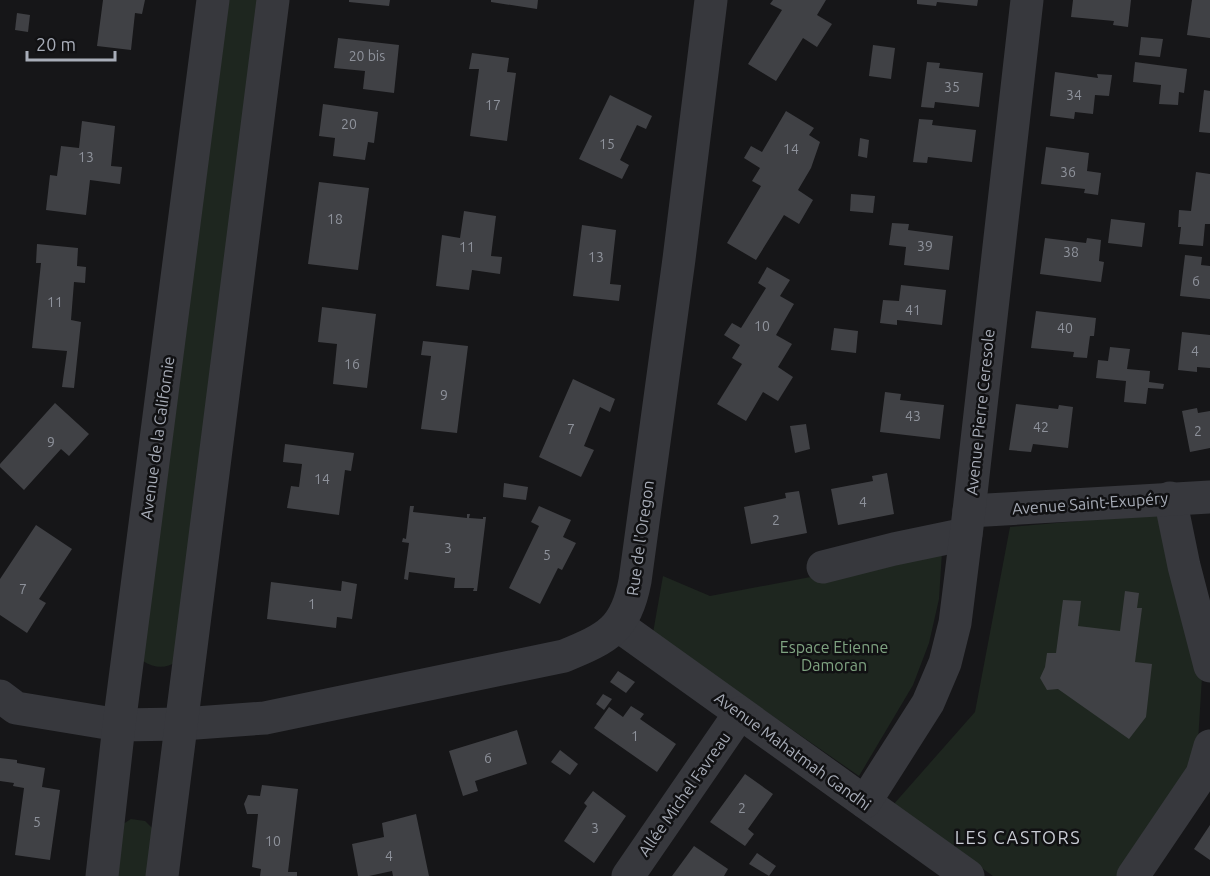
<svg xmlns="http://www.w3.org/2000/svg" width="1210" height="876" font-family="Ubuntu,sans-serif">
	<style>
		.green { fill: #1e261f }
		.building { fill: #404145 }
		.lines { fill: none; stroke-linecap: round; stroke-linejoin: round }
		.minor { stroke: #37383d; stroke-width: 33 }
		.labels { text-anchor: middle; stroke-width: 5; stroke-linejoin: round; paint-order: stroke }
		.number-label { font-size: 14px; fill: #8e929b }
		.street-label { font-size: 16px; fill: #a8adb8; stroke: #111113 }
		.park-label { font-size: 16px; fill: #7fa381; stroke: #111113 }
		.neighbourhood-label { font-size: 18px; letter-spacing: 1.5px; fill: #c9ccd4; stroke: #111113 }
	</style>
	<rect width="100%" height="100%" fill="#161618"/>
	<g class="green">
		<path d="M224 0H262L176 662C166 669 153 668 143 661Z"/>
		<polygon points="1170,513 1202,677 1196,774 1128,876 993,876 893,805 975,712 1010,527"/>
		<polygon points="942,552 939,599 929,643 913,685 859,776 653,633 663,576 710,596"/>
		<polygon points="131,819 145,821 153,829 151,876 111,876 120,826"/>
	</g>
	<g class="building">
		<polygon points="103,0 145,0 142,14 135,13 131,50 97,46"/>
		<polygon points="349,0 390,0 389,6 349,2"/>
		<polygon points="491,0 538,0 537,9 491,2"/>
		<polygon points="773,0 826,0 817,15 832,24 817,47 803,38 776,81 748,64 782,10 770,4"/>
		<polygon points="917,0 978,0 977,6 937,2 936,6 917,4"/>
		<polygon points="1073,0 1131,0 1128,27 1113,25 1114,21 1071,17"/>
		<polygon points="1192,0 1210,0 1210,38 1187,35"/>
		<polygon points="17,13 30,15 28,32 15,30"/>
		<polygon points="1141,37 1163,39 1160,57 1139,55"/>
		<polygon points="338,38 399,45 394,93 363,89 365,71 334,68"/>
		<polygon points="873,45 895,48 891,79 869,76"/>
		<polygon points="472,53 509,58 507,72 516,73 507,141 470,136 479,69 469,69"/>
		<polygon points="927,62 940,63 939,68 983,73 979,107 935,102 934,108 921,107"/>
		<polygon points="1135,62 1187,69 1184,93 1179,92 1178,105 1159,104 1161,85 1133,82"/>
		<polygon points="1055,72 1098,78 1097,74 1112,75 1109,96 1095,95 1093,114 1075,112 1074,119 1050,116"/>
		<polygon points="1204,90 1210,91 1210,133 1199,132"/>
		<polygon points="610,95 652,116 646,129 637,125 620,160 629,165 622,179 579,159"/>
		<polygon points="323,104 378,112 374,143 368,142 365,160 333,156 335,138 319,136"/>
		<polygon points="786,111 814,128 809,135 820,142 811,168 798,190 813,200 799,224 784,215 756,260 727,243 761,186 752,181 760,168 744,158 751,146 762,152"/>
		<polygon points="919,119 933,120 932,125 976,130 972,162 928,157 927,163 913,162"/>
		<polygon points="82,121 115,126 111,166 122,167 120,184 90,180 86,215 46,210 50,175 57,176 61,146 79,148"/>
		<polygon points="860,138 869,140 867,158 858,156"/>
		<polygon points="1046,147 1089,153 1087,171 1101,173 1098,195 1084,193 1085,189 1041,184"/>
		<polygon points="1196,172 1210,174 1210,224 1205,224 1203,246 1179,244 1181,227 1178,227 1179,210 1191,211"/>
		<polygon points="319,182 369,188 358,270 308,264"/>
		<polygon points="851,194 875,196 873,213 850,211"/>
		<polygon points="464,211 496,216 491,256 502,257 500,274 472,270 469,290 436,286 442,235 460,238"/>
		<polygon points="1111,219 1145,223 1142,247 1108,243"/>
		<polygon points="892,223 909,224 908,230 953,236 949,270 904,265 906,247 889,245"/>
		<polygon points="582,225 616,230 610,284 621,285 619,301 573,296"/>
		<polygon points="1045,238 1086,243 1087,238 1101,240 1099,261 1104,262 1101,282 1040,274"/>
		<polygon points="37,244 78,248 77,266 86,267 85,283 74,282 71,320 81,322 74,388 62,387 67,351 32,348 41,263 36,263"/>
		<polygon points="1185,255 1202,257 1201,265 1210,266 1210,299 1180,296"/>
		<polygon points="767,267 790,280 780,296 794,304 776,335 792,344 778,367 793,377 778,401 763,392 746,421 717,404 742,364 732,358 740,345 724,335 732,323 741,328 766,288 758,283"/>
		<polygon points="901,285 946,290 942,325 897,320 897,325 880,323 883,300 899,301"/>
		<polygon points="322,307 376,314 367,388 333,384 337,344 318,342"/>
		<polygon points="1036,311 1096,318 1094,336 1090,336 1087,358 1073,357 1074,352 1031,348"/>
		<polygon points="834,328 858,331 856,353 831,350"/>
		<polygon points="1182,332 1210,335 1210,368 1197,367 1197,372 1178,370"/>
		<polygon points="423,341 468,346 457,433 421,429 431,356 421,355"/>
		<polygon points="1110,347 1130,349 1127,369 1150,371 1149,382 1164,384 1163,389 1148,388 1146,404 1124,402 1126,381 1096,378 1098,360 1108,361"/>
		<polygon points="573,379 615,399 610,412 600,407 584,446 594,450 581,477 539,457"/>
		<polygon points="885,392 901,394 900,400 944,405 940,439 880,432"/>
		<polygon points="55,403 89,434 69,456 61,449 24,490 0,467 0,464"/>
		<polygon points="1016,404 1058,409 1059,405 1073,407 1068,448 1033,444 1031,452 1009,450"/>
		<polygon points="1197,408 1198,413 1210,411 1210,448 1190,452 1182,411"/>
		<polygon points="806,424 810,449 795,453 790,426"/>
		<polygon points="285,444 354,453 351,471 345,470 339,515 287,508 291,486 299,487 302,464 283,462"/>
		<polygon points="887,473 894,514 838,525 831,489 873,481 872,476"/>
		<polygon points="504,483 528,487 526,500 503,497"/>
		<polygon points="799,491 807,533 751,544 744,507 786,498 785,493"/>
		<polygon points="410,506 414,506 413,512 467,518 467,514 470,514 469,518 483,519 483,517 486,517 477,591 473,591 474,588 454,588 455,578 409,572 408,580 404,579 409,543 402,542 403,538 406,539"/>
		<polygon points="539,506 571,520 563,537 576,543 562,570 558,568 540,604 509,588 539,526 531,522"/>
		<polygon points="36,525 72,549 39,599 46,603 27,633 0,615 0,579"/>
		<polygon points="342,581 357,584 352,619 337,617 336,628 267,619 271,582 341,591"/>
		<polygon points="1125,591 1139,593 1137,608 1142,608 1135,662 1152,664 1146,717 1129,739 1058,689 1047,690 1040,678 1045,667 1047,653 1056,653 1063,600 1081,601 1078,626 1120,631"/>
		<polygon points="618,671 635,682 626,693 610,682"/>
		<polygon points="603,694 612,699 604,710 596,704"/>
		<polygon points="631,706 644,714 640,719 676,744 657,772 594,728 609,707 623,717"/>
		<polygon points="517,730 527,764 475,781 478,791 463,796 449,751"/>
		<polygon points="560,750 578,764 570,775 551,762"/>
		<polygon points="0,758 17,760 17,763 45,768 42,787 60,790 50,860 15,855 24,788 13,786 14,783 0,781"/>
		<polygon points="745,774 773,794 748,829 754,834 745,846 710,822"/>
		<polygon points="262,785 298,789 288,872 297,872 297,876 260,876 261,869 252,867 258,814 247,814 244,804 248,795 260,796"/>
		<polygon points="593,791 626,816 594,863 564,841 587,806 584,803"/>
		<polygon points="416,814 429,876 393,876 392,871 369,876 358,876 352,844 384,837 382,823"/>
		<polygon points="1210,825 1210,860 1194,849"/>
		<polygon points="694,846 728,869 724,876 672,876"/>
		<polygon points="757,853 776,866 769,876 749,864"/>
	</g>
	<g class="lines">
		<g class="minor">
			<polyline points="1170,498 1184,566 1210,666"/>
			<polyline points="969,511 1210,497"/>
			<polyline points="823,567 894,549 966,534"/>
			<polyline points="619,626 968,876"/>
			<path d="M0 696 16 708 119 725 182 724 265 718 564 656C608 638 626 629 635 581L679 259 711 0"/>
			<polyline points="865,802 928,703 945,663 955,623 969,511 1027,0"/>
			<polyline points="102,876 119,725 213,0"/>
			<polyline points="162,876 273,0"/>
			<polyline points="628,876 740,713"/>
			<polyline points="1133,876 1202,774 1210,746"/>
		</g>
	</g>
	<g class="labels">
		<g class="number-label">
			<text x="367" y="61">20 bis</text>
			<text x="952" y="92">35</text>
			<text x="1074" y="100">34</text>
			<text x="493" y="110">17</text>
			<text x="349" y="129">20</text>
			<text x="607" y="149">15</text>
			<text x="791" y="154">14</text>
			<text x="86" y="162">13</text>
			<text x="1068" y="177">36</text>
			<text x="335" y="224">18</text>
			<text x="925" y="251">39</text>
			<text x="467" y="252">11</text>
			<text x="1071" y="257">38</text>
			<text x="596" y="262">13</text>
			<text x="1196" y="286">6</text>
			<text x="55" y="307">11</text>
			<text x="913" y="315">41</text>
			<text x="762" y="331">10</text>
			<text x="1065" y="333">40</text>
			<text x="1195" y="356">4</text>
			<text x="352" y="369">16</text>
			<text x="444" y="400">9</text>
			<text x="913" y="421">43</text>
			<text x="1041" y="432">42</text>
			<text x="571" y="434">7</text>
			<text x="1198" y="436">2</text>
			<text x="51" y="447">9</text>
			<text x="322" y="484">14</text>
			<text x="863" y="507">4</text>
			<text x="776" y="525">2</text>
			<text x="448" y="553">3</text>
			<text x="547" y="560">5</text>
			<text x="23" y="594">7</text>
			<text x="312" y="609">1</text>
			<text x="635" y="741">1</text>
			<text x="488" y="763">6</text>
			<text x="742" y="813">2</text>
			<text x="37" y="827">5</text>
			<text x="595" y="833">3</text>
			<text x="273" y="846">10</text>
			<text x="389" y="861">4</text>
		</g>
		<g class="street-label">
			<text transform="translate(980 412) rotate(-84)" y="6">Avenue Pierre Ceresole</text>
			<text transform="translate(157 438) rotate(-82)" y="6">Avenue de la Californie</text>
			<text transform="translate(1090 503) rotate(-4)" y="6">Avenue Saint-Exupéry</text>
			<text transform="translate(640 538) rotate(-82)" y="6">Rue de l'Oregon</text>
			<text transform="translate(793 751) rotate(36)" y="6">Avenue Mahatmah Gandhi</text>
			<text transform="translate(684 794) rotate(-55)" y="6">Allée Michel Favreau</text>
		</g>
		<g class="park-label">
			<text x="834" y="653">Espace Etienne<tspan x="834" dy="18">Damoran</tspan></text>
		</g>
		<g class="neighbourhood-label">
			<text x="1018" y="844">LES CASTORS</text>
		</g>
	</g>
	<path d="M27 51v9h88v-9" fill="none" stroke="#a8adb8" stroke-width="3"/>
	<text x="36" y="51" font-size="18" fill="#a8adb8" stroke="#111113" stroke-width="4.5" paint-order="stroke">20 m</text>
</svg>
